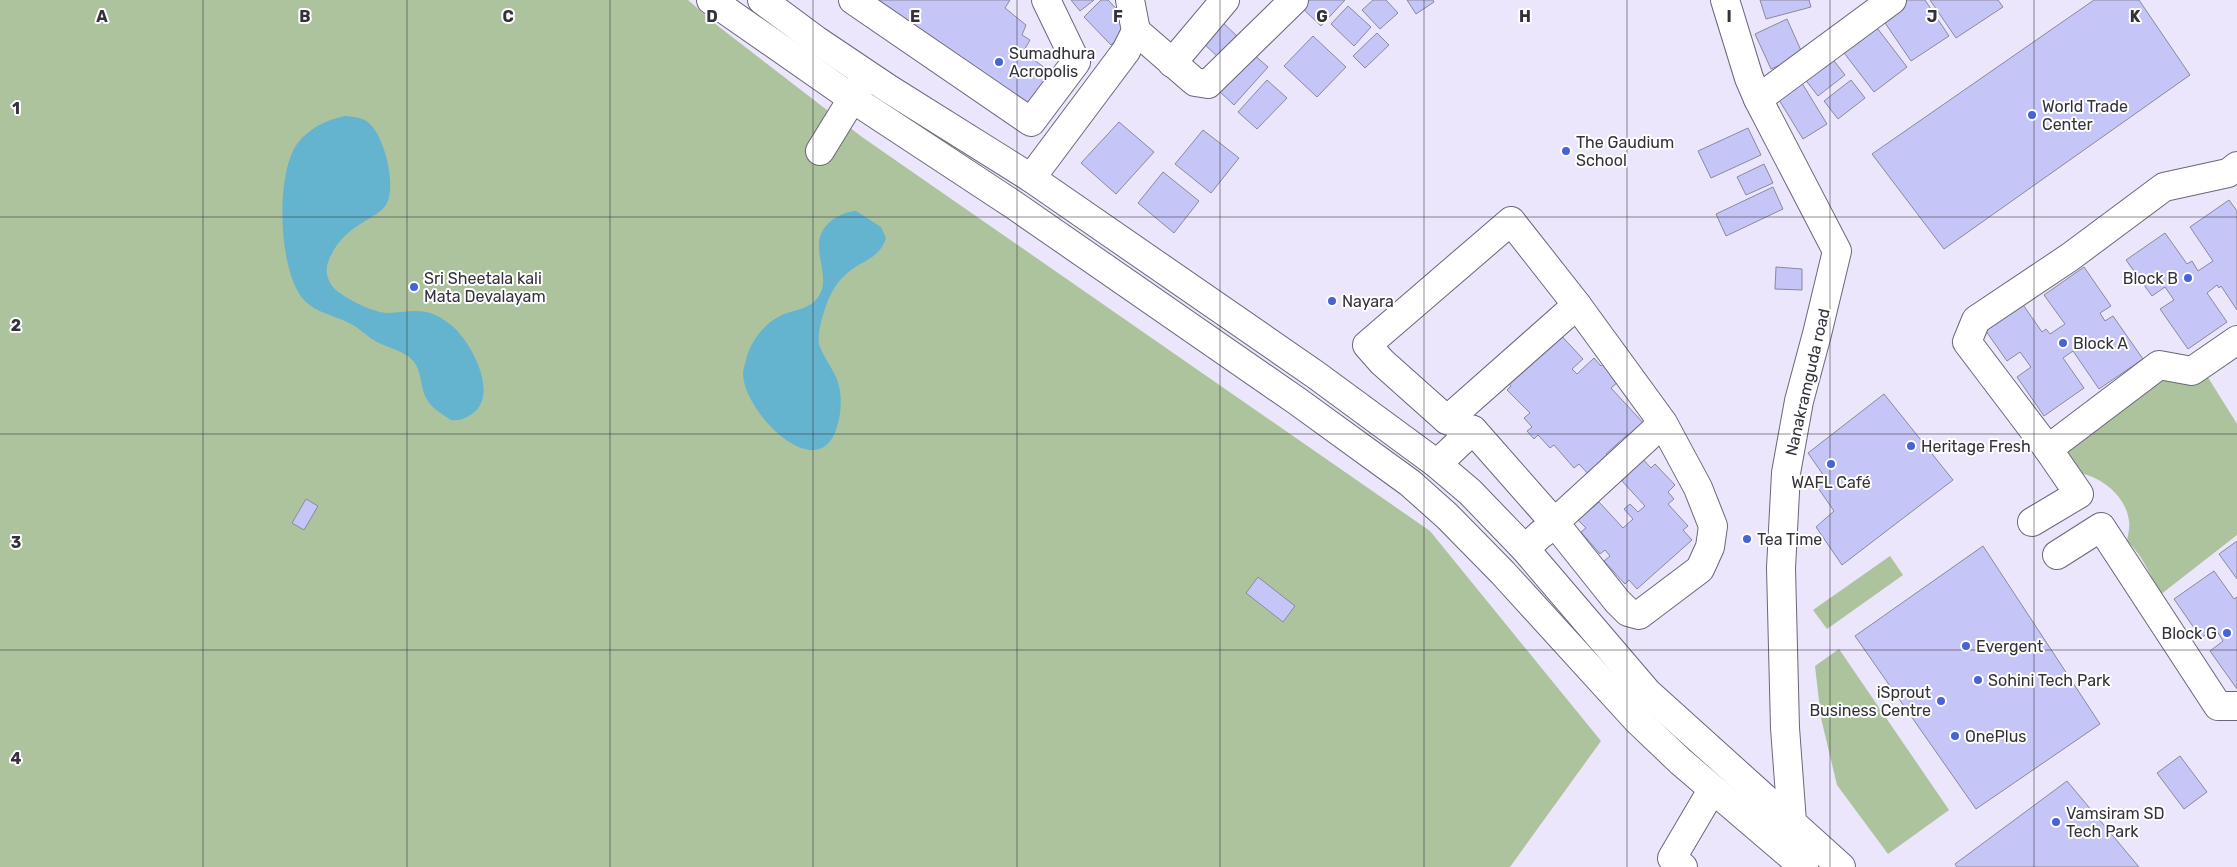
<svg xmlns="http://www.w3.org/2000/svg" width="2237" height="867" font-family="Rubik,sans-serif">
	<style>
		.green { fill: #acc39e }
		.water { fill: #64b3cf }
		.building { fill: #c6c5f7; stroke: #89899d }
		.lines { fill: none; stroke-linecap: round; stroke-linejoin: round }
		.minor-casing { stroke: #6b6679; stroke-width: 30 }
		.major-casing { stroke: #6b6679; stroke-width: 30 }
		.minor { stroke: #fff; stroke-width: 28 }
		.major { stroke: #fff; stroke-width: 28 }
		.grid { fill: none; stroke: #34313a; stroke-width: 1; stroke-opacity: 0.55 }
		.poi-dot { fill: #4763d7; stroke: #fff; stroke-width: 2 }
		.labels { text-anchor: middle; stroke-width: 4; stroke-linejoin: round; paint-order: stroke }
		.poi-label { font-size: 16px; fill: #34313a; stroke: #fff; text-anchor: start }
		.street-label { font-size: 16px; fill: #34313a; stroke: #fff }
		.grid-label { font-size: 16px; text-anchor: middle; font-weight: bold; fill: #34313a; stroke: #fff; stroke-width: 4; stroke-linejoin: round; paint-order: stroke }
	</style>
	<rect width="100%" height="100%" fill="#ebe6fb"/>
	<g class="green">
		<polygon points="0,0 688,0 718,26 862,137 1430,531 1601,741 1510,867 0,867"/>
		<path d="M2161 371H2204L2237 424V535L2160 595C2150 575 2144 557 2127 541 2128 535 2130 527 2129 521 2126 496 2102 477 2079 473L2062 446Z"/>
		<polygon points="1890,556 1903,575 1827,629 1813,610"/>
		<polygon points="1839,649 1949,810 1888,854 1837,785 1821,718 1815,666"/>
	</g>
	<g class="water">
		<path d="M345 116C354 117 362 117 369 123 385 137 397 187 386 205 381 212 373 216 365 221 348 231 335 243 328 262 325 270 327 280 333 287 341 297 374 313 387 313 414 312 426 305 451 325 471 341 500 395 472 414 466 418 459 421 451 420 442 414 431 408 426 398 419 384 423 367 408 356 399 350 387 347 377 342 367 337 359 327 349 323 334 315 317 313 305 301 278 274 275 175 297 144 309 128 326 120 345 116Z"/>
		<path d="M856 211 881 227 886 238C880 257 865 260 851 270 839 279 832 290 827 303 823 314 817 332 819 344 822 354 830 365 835 375 843 391 842 413 836 430 817 485 744 413 743 374 743 369 746 361 747 356 752 340 765 323 780 316 796 308 812 311 821 292 827 276 818 259 819 243 820 225 839 212 856 211Z"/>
	</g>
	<g class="building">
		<polygon points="868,0 1010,0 1005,8 1026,25 1022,35 1030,40 1023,52 1052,73 1027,105"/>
		<polygon points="1071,0 1094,0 1080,11"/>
		<polygon points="1101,0 1108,0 1132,25 1111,45 1084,17"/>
		<polygon points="1304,0 1345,0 1321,26 1299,5"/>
		<polygon points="1373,0 1386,0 1398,13 1380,29 1362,10"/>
		<polygon points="1407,0 1433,0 1434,2 1416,14"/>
		<polygon points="1760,0 1809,0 1811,7 1766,19"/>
		<polygon points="1906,0 1925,0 1949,36 1911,61 1881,17"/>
		<polygon points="1930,0 1998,0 2003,7 1956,38"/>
		<polygon points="2094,0 2139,0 2190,75 1944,249 1872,154"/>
		<polygon points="1348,6 1371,27 1354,46 1331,24"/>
		<polygon points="1217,17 1241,40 1221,60 1197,37"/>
		<polygon points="1787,19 1803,55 1771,69 1755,34"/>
		<polygon points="1871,20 1907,67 1874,92 1838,45"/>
		<polygon points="1377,33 1389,45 1365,68 1353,56"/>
		<polygon points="1313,36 1346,67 1317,97 1284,66"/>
		<polygon points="1252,53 1268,67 1234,105 1218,90"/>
		<polygon points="1831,57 1845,75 1818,96 1804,78"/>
		<polygon points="1267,80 1287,98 1257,129 1238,112"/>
		<polygon points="1800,80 1827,124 1803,139 1776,95"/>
		<polygon points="1851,80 1865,98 1838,119 1824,101"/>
		<polygon points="1119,122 1154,152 1116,194 1081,163"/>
		<polygon points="1748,128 1761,155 1711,178 1698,151"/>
		<polygon points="1203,130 1239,158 1211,193 1175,164"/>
		<polygon points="1764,164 1773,183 1746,195 1737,177"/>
		<polygon points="1163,172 1199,201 1174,233 1138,203"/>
		<polygon points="1773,187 1783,209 1726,236 1716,214"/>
		<polygon points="2229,200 2237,211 2237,310 2221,286 2219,288 2217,285 2207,293 2227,322 2188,349 2160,309 2174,300 2165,287 2152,296 2126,260 2165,233 2187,264 2192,261 2198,271 2213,261 2190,227"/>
		<polygon points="1776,267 1802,269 1802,290 1775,289"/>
		<polygon points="2084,267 2111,306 2100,313 2105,321 2113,316 2143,359 2099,389 2073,351 2063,358 2084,388 2044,416 2017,377 2031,367 2020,352 2007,361 1981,324 2019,299 2042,332 2046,329 2050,334 2065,324 2044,295"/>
		<polygon points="1557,331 1583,359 1572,369 1577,374 1594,358 1601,366 1605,362 1614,371 1610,374 1618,382 1611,388 1647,427 1632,440 1627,435 1606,454 1611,458 1591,477 1579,464 1574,468 1554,445 1550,448 1538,435 1534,439 1527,431 1532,427 1524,418 1530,413 1507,390 1511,386 1504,378"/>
		<polygon points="1884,394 1953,480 1842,565 1816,527 1834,511 1816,485 1824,476 1808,453"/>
		<polygon points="1640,456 1651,468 1655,464 1675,485 1668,492 1674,499 1668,504 1688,526 1683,530 1692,540 1637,589 1629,580 1625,584 1604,561 1610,556 1605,550 1600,554 1581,532 1586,528 1578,520 1599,502 1623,528 1633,519 1624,509 1630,504 1638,512 1645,506 1622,481"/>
		<polygon points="306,499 318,506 304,530 292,523"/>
		<polygon points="2237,541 2237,579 2219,554"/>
		<polygon points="1983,546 2100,724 1976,809 1855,636"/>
		<polygon points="2214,571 2234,599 2237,597 2237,689 2210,651 2223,641 2215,628 2201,638 2174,599"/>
		<polygon points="1258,577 1295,606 1283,622 1246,593"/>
		<polygon points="2180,756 2207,792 2184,809 2157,773"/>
		<polygon points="2067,781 2139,867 1957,867 1955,864"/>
	</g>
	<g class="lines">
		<g class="minor-casing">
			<g id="minor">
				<polyline points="853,0 1031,122 1076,62 1046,0"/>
				<polyline points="1136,31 1195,82 1208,84 1294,0"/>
				<polyline points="1172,63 1225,0"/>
				<polyline points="1758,99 1892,0"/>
				<polyline points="820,151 865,78"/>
				<polyline points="1031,178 1126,51 1136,31 1130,0"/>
				<polyline points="1447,420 1382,362 1367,345 1511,221 1577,305"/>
				<polyline points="2048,449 2159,365 2192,371 2237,340"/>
				<polyline points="1437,464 1473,430"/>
				<polyline points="2032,522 2079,494 2048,449 1967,342 1976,320 2070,257 2164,187 2228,173 2237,166"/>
				<path d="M1525 549 1541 534 1543 533C1583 496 1623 460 1663 423L1577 305 1447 420 1473 430 1554 522 1617 601 1628 612 1639 615 1700 569 1710 547 1713 526 1698 488 1663 423"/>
				<polyline points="2057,555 2101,527 2218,706 2237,706"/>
				<polyline points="1683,867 1672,858 1712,790"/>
			</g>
		</g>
		<g class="major-casing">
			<g id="major">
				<polyline points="711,0 853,99 1014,205 1297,401 1410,483 1447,516 1503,573 1637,720 1680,761 1804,867"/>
				<polyline points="762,0 816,40 889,89 1031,178 1316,375 1437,464 1470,492 1525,549 1648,693 1841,867"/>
				<polyline points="1725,0 1749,78 1758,99 1837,251 1817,334 1799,401 1786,473 1781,568 1785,728 1792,822 1785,830"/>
			</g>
		</g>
		<use href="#minor" class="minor"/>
		<use href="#major" class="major"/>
	</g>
	<path class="grid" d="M203 0V867M407 0V867M610 0V867M813 0V867M1017 0V867M1220 0V867M1424 0V867M1627 0V867M1830 0V867M2034 0V867M0 217H2237M0 434H2237M0 650H2237"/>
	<g class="poi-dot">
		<circle cx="999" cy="62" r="5"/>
		<circle cx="2032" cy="115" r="5"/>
		<circle cx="1566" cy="151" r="5"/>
		<circle cx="2188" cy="278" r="5"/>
		<circle cx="414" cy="287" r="5"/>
		<circle cx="1332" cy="301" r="5"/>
		<circle cx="2063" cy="343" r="5"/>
		<circle cx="1911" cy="446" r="5"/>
		<circle cx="1831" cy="464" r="5"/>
		<circle cx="1747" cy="539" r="5"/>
		<circle cx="2227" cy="633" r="5"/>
		<circle cx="1966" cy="646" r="5"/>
		<circle cx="1978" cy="680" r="5"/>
		<circle cx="1941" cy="701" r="5"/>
		<circle cx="1955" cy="736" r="5"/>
		<circle cx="2056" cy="822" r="5"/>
	</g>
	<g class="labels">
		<g class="poi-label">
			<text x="1009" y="59">Sumadhura<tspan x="1009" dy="18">Acropolis</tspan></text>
			<text x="2042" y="112">World Trade<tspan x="2042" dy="18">Center</tspan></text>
			<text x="1576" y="148">The Gaudium<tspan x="1576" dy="18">School</tspan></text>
			<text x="424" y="284">Sri Sheetala kali<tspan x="424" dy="18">Mata Devalayam</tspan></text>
			<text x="2178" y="284" text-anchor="end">Block B</text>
			<text x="1342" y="307">Nayara</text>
			<text x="2073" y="349">Block A</text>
			<text x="1921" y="452">Heritage Fresh</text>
			<text x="1831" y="488" text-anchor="middle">WAFL Café</text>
			<text x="1757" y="545">Tea Time</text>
			<text x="2217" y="639" text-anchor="end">Block G</text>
			<text x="1976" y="652">Evergent</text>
			<text x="1988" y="686">Sohini Tech Park</text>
			<text x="1931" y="698" text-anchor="end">iSprout<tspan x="1931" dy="18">Business Centre</tspan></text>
			<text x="1965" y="742">OnePlus</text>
			<text x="2066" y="819">Vamsiram SD<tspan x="2066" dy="18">Tech Park</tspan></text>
		</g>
		<g class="street-label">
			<text transform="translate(1807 382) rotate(-77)" y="6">Nanakramguda road</text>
		</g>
	</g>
	<g class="grid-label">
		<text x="102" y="22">A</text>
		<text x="305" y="22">B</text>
		<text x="508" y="22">C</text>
		<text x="712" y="22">D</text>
		<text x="915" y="22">E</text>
		<text x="1118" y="22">F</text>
		<text x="1322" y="22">G</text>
		<text x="1525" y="22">H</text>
		<text x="1729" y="22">I</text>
		<text x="1932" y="22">J</text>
		<text x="2135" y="22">K</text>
		<text x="16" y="114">1</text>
		<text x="16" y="331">2</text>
		<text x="16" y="548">3</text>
		<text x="16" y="764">4</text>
	</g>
</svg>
